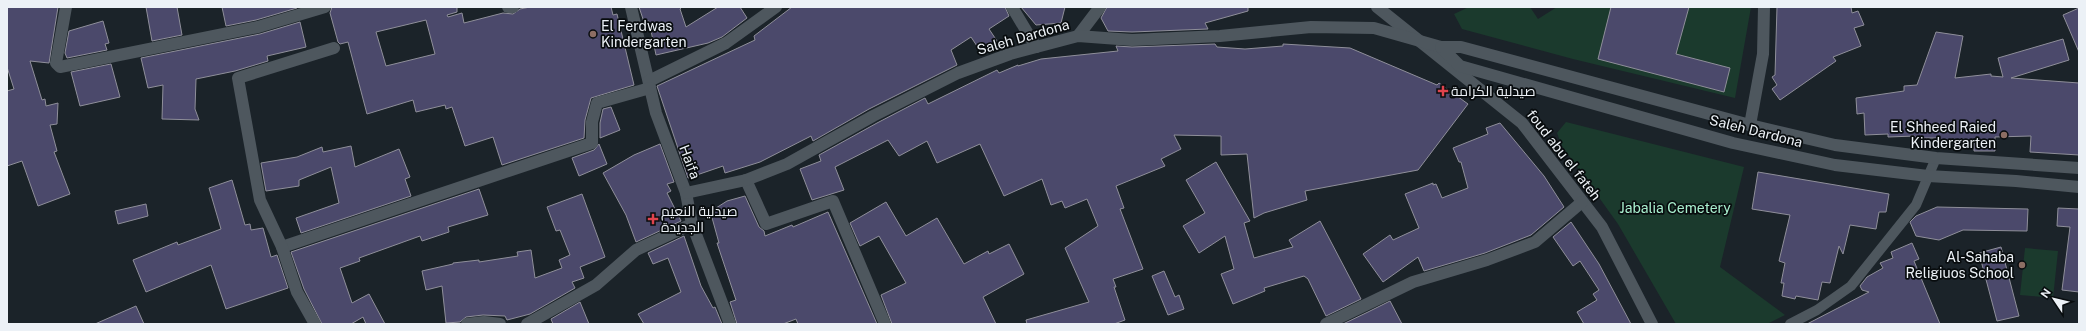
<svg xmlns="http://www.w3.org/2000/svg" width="2086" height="331" font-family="'Public Sans',Cairo,sans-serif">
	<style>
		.green { fill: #1b3a2d }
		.building { fill: #4b496b; stroke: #8f8f9a; fill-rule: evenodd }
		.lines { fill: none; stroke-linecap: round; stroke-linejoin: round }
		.service { stroke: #4e575e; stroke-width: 10 }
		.minor { stroke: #4e575e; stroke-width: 12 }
		.tertiary { stroke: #4e575e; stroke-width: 12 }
		.education-dot { fill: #8d6e63; stroke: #080c0e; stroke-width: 1.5 }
		.health-dot { fill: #e0444e; stroke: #080c0e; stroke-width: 1.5 }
		.labels { text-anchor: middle; stroke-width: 3.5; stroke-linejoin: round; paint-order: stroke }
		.poi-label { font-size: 14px; fill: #ecf1f6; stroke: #080c0e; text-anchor: start }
		.street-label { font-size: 14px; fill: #ecf1f6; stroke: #080c0e }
		.park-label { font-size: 14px; fill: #a9f0cf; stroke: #080c0e }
	</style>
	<rect width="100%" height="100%" fill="#1b2329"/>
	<g class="green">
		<polygon points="1469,7 1530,7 1538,19 1557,7 1751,7 1735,98 1573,59 1462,29 1454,14"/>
		<polygon points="1566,122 1744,167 1720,267 1785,315 1767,324 1676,324 1618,224 1562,146 1557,133"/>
		<polygon points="2025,248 2058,251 2053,298 2020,295"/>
	</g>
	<g class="building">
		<polygon points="7,7 58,7 49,63 30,61 42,100 45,99 46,106 58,103 57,124 50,125 57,151 54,152 70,194 38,206 22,161 7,166 7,91 14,89 7,67"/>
		<polygon points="146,7 177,7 182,35 152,41"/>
		<polygon points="222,7 297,7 297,8 256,20 226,26"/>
		<path d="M332 7H457V12L447 15 448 17 462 13 464 23 503 13 513 14 520 9 530 7H611L613 15 617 14 634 85 591 98 585 120 584 138 502 165 493 137 465 146 452 107 446 109 445 105 416 112 413 100 367 114 348 42 340 44 338 42 330 13ZM426 20 435 54 386 66 376 32Z"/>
		<polygon points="639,7 682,7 680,9 686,27 718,7 740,7 747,18 722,37 708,43 656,55 649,21 644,22"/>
		<polygon points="792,7 1005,7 1009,16 989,29 997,41 981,52 971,37 951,50 957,65 869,109 813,141 811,136 760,162 725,173 723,166 688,178 657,86 755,40 754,36"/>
		<polygon points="1021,7 1065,7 1061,23 1036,25"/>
		<polygon points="1107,7 1248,7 1248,11 1205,23 1208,29 1132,32 1108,31 1101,18"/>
		<polygon points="1611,7 1689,7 1676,54 1730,68 1724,92 1598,59"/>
		<polygon points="1777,7 1851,7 1852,13 1858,11 1864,25 1854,28 1861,46 1833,57 1836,61 1780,100 1772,89 1777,85 1772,77 1775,75"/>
		<polygon points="2079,8 2079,52 2063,15"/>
		<polygon points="103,21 109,43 105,44 107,50 67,58 65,53 69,31"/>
		<polygon points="300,22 306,47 267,56 268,61 235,71 196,79 195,109 199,120 162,119 163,85 148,88 141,58 260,34"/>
		<polygon points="1936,32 1963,36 1955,78 1991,74 1991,76 2003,77 1998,58 2063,39 2069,60 2011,78 2079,83 2079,155 2030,152 2031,136 1995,137 1995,151 1974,151 1974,142 1939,142 1939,138 1915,138 1915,136 1888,137 1888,134 1865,135 1864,113 1857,114 1856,98 1904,91 1904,86 1917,85"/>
		<polygon points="1215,44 1217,47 1245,49 1283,46 1283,44 1350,48 1437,85 1439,83 1468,104 1418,170 1305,191 1307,200 1264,213 1254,218 1247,154 1221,155 1221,136 1174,135 1181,149 1161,159 1165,166 1116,186 1124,208 1120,209 1143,269 1113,279 1116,287 1114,287 1125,320 1114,324 1027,324 1026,320 1089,302 1065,248 1098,226 1087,199 1065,208 1062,201 1051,205 1042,179 1004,196 980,144 937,163 927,141 899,156 888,140 835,167 844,190 812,200 800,169 821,161 819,155 877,123 925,98 928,104 997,70 999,73 1018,65 1018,66 1041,59 1118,51 1116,46 1132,47"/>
		<polygon points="111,64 120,97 80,106 71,72"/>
		<polygon points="611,107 620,130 600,138 600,123 603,109"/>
		<polygon points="1500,123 1544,176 1564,207 1531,235 1485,253 1424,271 1418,257 1383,282 1363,254 1390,235 1393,240 1419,228 1405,194 1433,183 1433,185 1436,184 1442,198 1468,188 1461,162 1459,162 1453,148 1488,134 1486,128"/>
		<polygon points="599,144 607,164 579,176 572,158 594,150"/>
		<polygon points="660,144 674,182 667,184 671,191 667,193 681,221 636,242 626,215 603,173 634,155"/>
		<polygon points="351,146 355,167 399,149 410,177 405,179 411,196 301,233 296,218 339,203 331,167 299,180 299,186 266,191 261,163 297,157 322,147 323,152"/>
		<polygon points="1216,162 1250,221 1244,223 1254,258 1293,247 1289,240 1320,221 1361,299 1326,316 1308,279 1304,276 1264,288 1265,291 1233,304 1221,274 1234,269 1225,236 1199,253 1183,226 1205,213 1186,180"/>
		<polygon points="1758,172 1889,194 1886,212 1879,212 1876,229 1850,225 1843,254 1839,246 1830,283 1822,282 1818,300 1796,296 1795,299 1782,296 1784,283 1781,283 1785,263 1779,261 1790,215 1752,209"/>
		<polygon points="232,180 245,225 250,224 251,230 263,228 271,257 277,255 288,288 226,309 211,265 146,292 133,260 177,242 178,245 221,229 209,188"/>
		<polygon points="479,189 488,215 448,227 449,232 422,241 420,236 359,258 360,261 340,268 352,303 369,294 385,324 366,324 363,317 351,324 322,324 304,289 291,252"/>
		<polygon points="582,194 605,257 580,267 584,278 572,282 575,288 530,314 507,320 505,316 483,315 466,317 460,322 446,323 442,286 426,290 422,271 453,264 453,263 479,260 479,262 518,256 517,252 531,250 535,278 562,268 559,260 570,255 560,230 556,231 547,207"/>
		<polygon points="745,196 759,227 764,231 765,236 792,225 793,227 828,212 877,324 798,324 796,319 783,324 737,324 730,302 736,300 717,243 719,243 711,214 716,208 727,201"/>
		<polygon points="886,202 906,236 937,218 964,264 988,251 989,254 1009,244 1024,274 983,297 996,324 892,324 881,295 906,283 879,236 860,246 850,223"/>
		<polygon points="146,204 148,216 118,224 115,211"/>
		<polygon points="1937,207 2028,209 2027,231 1963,230 1939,240 1916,236 1910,222 1916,216"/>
		<polygon points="2058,208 2079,209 2079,292 2062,290 2070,227 2057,226"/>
		<polygon points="1571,222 1599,264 1631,324 1584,324 1577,312 1597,300 1593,294 1599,290 1580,261 1573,266 1553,237"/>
		<polygon points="684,236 701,286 713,308 715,307 722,324 644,324 638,314 681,292 668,258 653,264 648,253"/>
		<polygon points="1912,243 1919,259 1914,261 1940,324 1807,324 1869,292 1862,290 1860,286 1867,277 1883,268 1880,263 1893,258 1891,252"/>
		<polygon points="2001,247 2019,316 1997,321 1979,253"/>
		<polygon points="1164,271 1175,297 1179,295 1184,309 1168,315 1152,276"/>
		<polygon points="1390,301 1402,324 1343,324 1368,312"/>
		<polygon points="580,302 589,324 553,324 551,319"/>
		<polygon points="136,306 144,324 95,324"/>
	</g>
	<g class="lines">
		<polyline class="service" points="1790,324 1817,310 1851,286 1916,205 1936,158"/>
		<g class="minor">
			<polyline points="66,7 56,63 60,67 258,27 325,7"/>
			<polyline points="508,7 513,7"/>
			<polyline points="631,7 656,113 686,193 692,224 730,324"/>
			<polyline points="1012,7 1036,47"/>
			<polyline points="1377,7 1522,123 1602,227 1652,324"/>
			<polyline points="1078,36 1100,7"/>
			<polyline points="649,81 726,43 776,7"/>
			<polyline points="1750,125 1763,54 1764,7"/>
			<polyline points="746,180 766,224 833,201 885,324"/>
			<polyline points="686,193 746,180 787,164 873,116 958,73 1010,54 1078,36 1132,40 1220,36 1311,27 1374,28 1441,47"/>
			<polyline points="282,247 592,143 592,122 597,103 650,88"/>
			<polyline points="315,324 297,292 282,247 260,200 238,78 334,48"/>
			<polyline points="467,324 484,322 500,324"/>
			<polyline points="527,324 596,285 636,250 692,224"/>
			<polyline points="1326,324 1413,282 1487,260 1535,242 1582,202"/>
		</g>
		<g class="tertiary">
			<polyline points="1441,47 1460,66 1733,143 1835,165 1928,176 2016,181 2079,187"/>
			<polyline points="1441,47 1461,47 1750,125 1835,145 1936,158 2079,168"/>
		</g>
	</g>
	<g class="education-dot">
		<circle cx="593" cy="34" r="4"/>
		<circle cx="2004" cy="135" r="4"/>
		<circle cx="2022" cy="265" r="4"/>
	</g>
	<g class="health-dot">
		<path d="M1441 85h4v4h4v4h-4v4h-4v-4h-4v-4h4z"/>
		<path d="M651 213h4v4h4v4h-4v4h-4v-4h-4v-4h4z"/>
	</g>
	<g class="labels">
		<g class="poi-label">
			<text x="601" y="31">El Ferdwas<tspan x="601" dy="16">Kindergarten</tspan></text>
			<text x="1451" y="96">ِِصيدلية الكرامة</text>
			<text x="1996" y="132" text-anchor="end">El Shheed Raied<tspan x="1996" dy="16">Kindergarten</tspan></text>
			<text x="661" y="216">صيدلية النعيم<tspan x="661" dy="16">الجديدة</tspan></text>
			<text x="2014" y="262" text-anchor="end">Al-Sahaba<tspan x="2014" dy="16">Religiuos School</tspan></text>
		</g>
		<g class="street-label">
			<text transform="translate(1023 37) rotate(-16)" y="5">Saleh Dardona</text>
			<text transform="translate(1756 131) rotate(14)" y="5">Saleh Dardona</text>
			<text transform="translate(1564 155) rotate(52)" y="5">foud abu el fateh</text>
			<text transform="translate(690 162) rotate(69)" y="5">Haifa</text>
		</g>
		<g class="park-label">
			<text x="1675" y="213">Jabalia Cemetery</text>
		</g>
	</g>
	<rect width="2086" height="331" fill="none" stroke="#ecf1f6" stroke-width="16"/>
	<g transform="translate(2054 299) rotate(305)" stroke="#080c0e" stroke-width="3" paint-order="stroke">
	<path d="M0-3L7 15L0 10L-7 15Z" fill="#ecf1f6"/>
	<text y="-6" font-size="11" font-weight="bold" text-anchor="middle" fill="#ecf1f6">N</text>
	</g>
</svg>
